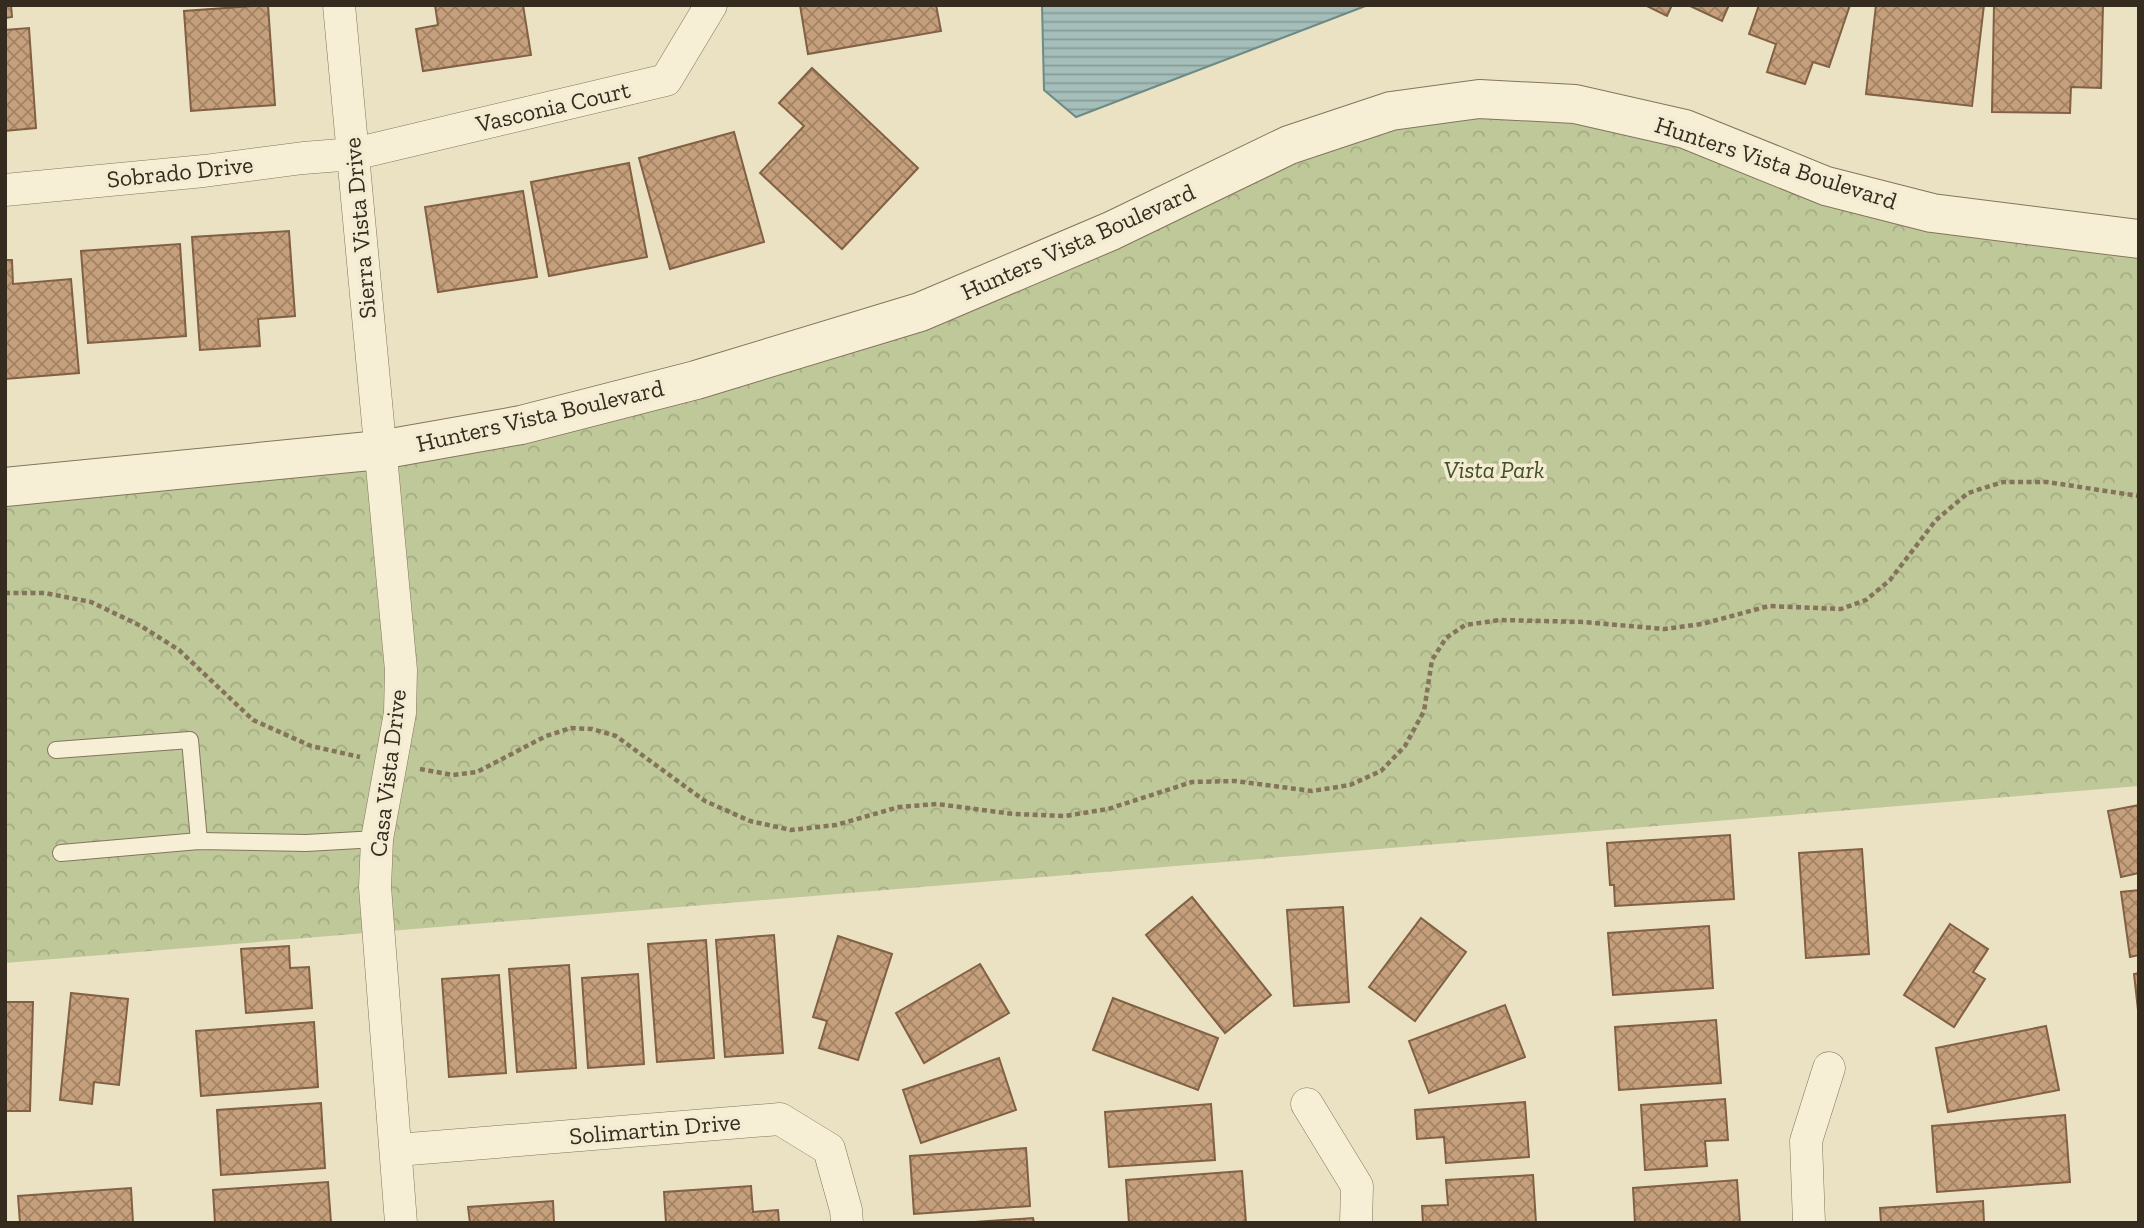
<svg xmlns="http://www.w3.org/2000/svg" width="2144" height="1228" font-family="'Zilla Slab',serif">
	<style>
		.forest { fill: url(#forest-crowns) }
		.water { fill: url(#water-rules); stroke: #6d8b86; stroke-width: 2 }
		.building { fill: url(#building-cross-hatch); stroke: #816043; stroke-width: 2 }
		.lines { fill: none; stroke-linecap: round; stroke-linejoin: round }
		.service-casing { stroke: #84745b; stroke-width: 18 }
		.minor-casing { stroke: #84745b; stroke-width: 33 }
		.tertiary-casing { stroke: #84745b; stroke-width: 40 }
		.path { stroke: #84745b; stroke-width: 4.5; stroke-dasharray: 5 3.5; stroke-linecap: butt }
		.service { stroke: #f6efd6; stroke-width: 16 }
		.minor { stroke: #f6efd6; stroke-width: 32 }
		.tertiary { stroke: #f6efd6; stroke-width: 38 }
		.labels { text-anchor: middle; stroke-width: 7; stroke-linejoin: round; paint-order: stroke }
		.street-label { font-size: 24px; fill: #352b1e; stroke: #f3ecd2 }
		.park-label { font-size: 24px; font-style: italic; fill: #425026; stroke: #f3ecd2 }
	</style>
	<defs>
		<pattern id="forest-crowns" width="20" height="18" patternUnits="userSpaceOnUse" patternTransform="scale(1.75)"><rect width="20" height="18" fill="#bfc898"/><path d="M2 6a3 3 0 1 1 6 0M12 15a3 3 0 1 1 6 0" fill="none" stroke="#a5ac83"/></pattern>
		<pattern id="water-rules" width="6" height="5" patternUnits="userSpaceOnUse" patternTransform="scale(1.75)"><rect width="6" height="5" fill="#a5beb9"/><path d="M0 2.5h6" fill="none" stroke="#879b96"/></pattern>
		<pattern id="building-cross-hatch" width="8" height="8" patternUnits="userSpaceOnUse" patternTransform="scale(1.75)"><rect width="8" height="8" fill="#c6a07c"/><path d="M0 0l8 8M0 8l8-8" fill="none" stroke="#a28365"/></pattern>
	</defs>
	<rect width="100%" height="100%" fill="#ebe2c3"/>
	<polygon class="forest" points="1575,104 1826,186 2139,239 2139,786 5,963 5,487 380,450 920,312 1289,145"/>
	<polygon class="water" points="1042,5 1368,5 1076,117 1044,90"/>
	<g class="building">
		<polygon points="5,5 11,5 12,17 5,18"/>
		<polygon points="268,5 275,105 191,111 184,11"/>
		<polygon points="435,5 523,5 531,55 423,71 416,29 438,25"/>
		<polygon points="800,5 936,5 941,31 808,54"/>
		<polygon points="1645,5 1672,5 1667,16"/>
		<polygon points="1688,5 1729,5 1722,21"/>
		<polygon points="1759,5 1850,5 1829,67 1813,62 1805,84 1767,72 1776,44 1749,34"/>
		<polygon points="1876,5 1984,5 1972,106 1866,94"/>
		<polygon points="1994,5 2103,5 2101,88 2071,87 2070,113 1992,112"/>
		<polygon points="29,28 36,128 5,131 5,30"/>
		<polygon points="812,68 918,168 842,249 760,173 804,126 779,103"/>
		<polygon points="734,132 764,242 670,269 639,158"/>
		<polygon points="629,163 647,257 549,276 531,182"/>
		<polygon points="523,191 537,277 438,292 425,207"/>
		<polygon points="289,231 295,316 258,319 260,346 200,350 192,237"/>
		<polygon points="180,244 186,336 88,343 81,251"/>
		<polygon points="5,260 12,260 13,284 71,279 79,373 5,379"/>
		<polygon points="2139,805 2139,873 2121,877 2108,811"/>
		<polygon points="1730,835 1734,899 1615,906 1614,885 1610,885 1607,843"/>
		<polygon points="1862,849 1869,954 1806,958 1799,853"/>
		<polygon points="2139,890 2139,955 2130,957 2121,892"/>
		<polygon points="1192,897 1271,995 1225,1033 1146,935"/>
		<polygon points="1343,907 1349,1002 1294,1006 1287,910"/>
		<polygon points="1421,918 1466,952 1415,1021 1369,987"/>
		<polygon points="1950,924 1988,949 1973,972 1985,979 1954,1027 1904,995"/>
		<polygon points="1709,926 1713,988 1613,995 1608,933"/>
		<polygon points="774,935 783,1053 725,1057 716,940"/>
		<polygon points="838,936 892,954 858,1060 819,1048 827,1021 813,1017"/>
		<polygon points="706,940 714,1058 657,1062 648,944"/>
		<polygon points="289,946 290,968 309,967 312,1008 246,1013 241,949"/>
		<polygon points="980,964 1009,1013 924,1063 896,1013"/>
		<polygon points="569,965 576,1068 517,1072 509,969"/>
		<polygon points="2139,973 2139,1019 2134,974"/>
		<polygon points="638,974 644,1064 588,1068 582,978"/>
		<polygon points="499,975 506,1073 449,1077 442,979"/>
		<polygon points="71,993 128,999 119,1085 94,1082 92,1104 60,1100"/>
		<polygon points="1113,998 1218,1038 1198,1090 1093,1050"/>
		<polygon points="5,1002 33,1002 30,1111 5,1111"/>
		<polygon points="1505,1005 1525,1057 1429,1093 1409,1041"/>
		<polygon points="1716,1020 1721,1083 1619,1090 1615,1027"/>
		<polygon points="314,1022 318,1087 201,1096 196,1031"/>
		<polygon points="2046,1026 2059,1090 1948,1112 1936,1048"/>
		<polygon points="999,1058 1016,1110 921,1143 903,1090"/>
		<polygon points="1725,1099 1728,1140 1705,1141 1707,1166 1645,1170 1641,1105"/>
		<polygon points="1525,1102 1529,1157 1446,1163 1444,1137 1417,1139 1415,1110"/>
		<polygon points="321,1103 325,1168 221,1175 217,1110"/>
		<polygon points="1211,1104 1215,1160 1109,1167 1105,1112"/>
		<polygon points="2065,1115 2070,1182 1937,1192 1932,1126"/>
		<polygon points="1026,1148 1030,1206 914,1214 910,1156"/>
		<polygon points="1242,1171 1246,1223 1129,1223 1126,1180"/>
		<polygon points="1533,1175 1536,1223 1423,1223 1422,1206 1448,1205 1446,1180"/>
		<polygon points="1737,1180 1740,1223 1635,1223 1633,1188"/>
		<polygon points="328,1182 331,1223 215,1223 213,1190"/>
		<polygon points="751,1186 753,1212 778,1210 779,1223 666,1223 664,1192"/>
		<polygon points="131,1188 133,1223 20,1223 18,1196"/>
		<polygon points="553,1201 554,1223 470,1223 468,1207"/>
		<polygon points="1983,1201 1984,1223 1881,1223 1880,1208"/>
		<polygon points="1033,1218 1034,1223 960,1223"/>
	</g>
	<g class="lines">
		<g class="service-casing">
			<g id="service">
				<polyline points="56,750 190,740 199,841"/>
				<polyline points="61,853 199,841 306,843 377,839"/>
			</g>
		</g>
		<g class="minor-casing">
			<g id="minor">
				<polyline points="339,5 401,670 400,713 377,839 375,887 401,1223"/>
				<polyline points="5,190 204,171 303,158 354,154 666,80 711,5"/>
				<polyline points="1307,1104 1357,1186 1356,1223"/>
				<polyline points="397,1150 780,1119 829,1149 846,1210 847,1223"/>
				<polyline points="1809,1223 1806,1141 1829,1068"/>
			</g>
		</g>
		<g class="tertiary-casing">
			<polyline id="tertiary" points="5,487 380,450 521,425 696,380 920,312 1111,231 1289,145 1391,111 1479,99 1575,104 1685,129 1826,186 1932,213 2139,239"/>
		</g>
		<g class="path">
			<polyline points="5,593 45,593 91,602 141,626 179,650 253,720 311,746 360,757"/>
			<polyline points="420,769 453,775 477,772 546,736 571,728 592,729 616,736 705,801 750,821 791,830 836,825 899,807 937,804 1013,814 1065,816 1108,809 1192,782 1235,781 1312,791 1350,785 1381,771 1405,746 1424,711 1432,660 1446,638 1465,625 1500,620 1584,622 1664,629 1702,624 1769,606 1841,609 1866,600 1890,580 1936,520 1968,493 2003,482 2047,482 2139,496"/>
		</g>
		<use href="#service" class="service"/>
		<use href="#minor" class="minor"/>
		<use href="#tertiary" class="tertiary"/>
	</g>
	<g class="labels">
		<g class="street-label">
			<text transform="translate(553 107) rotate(-13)" y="8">Vasconia Court</text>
			<text transform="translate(1776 163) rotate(18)" y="8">Hunters Vista Boulevard</text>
			<text transform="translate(180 172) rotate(-6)" y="8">Sobrado Drive</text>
			<text transform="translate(360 228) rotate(-95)" y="8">Sierra Vista Drive</text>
			<text transform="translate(1078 242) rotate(-24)" y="8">Hunters Vista Boulevard</text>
			<text transform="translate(540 416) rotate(-13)" y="8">Hunters Vista Boulevard</text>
			<text transform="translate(388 773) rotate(-83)" y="8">Casa Vista Drive</text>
			<text transform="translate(655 1129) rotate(-5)" y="8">Solimartin Drive</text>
		</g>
		<g class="park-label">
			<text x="1494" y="478">Vista Park</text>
		</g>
	</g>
	<rect width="2144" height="1228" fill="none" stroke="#352b1e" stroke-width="14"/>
</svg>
